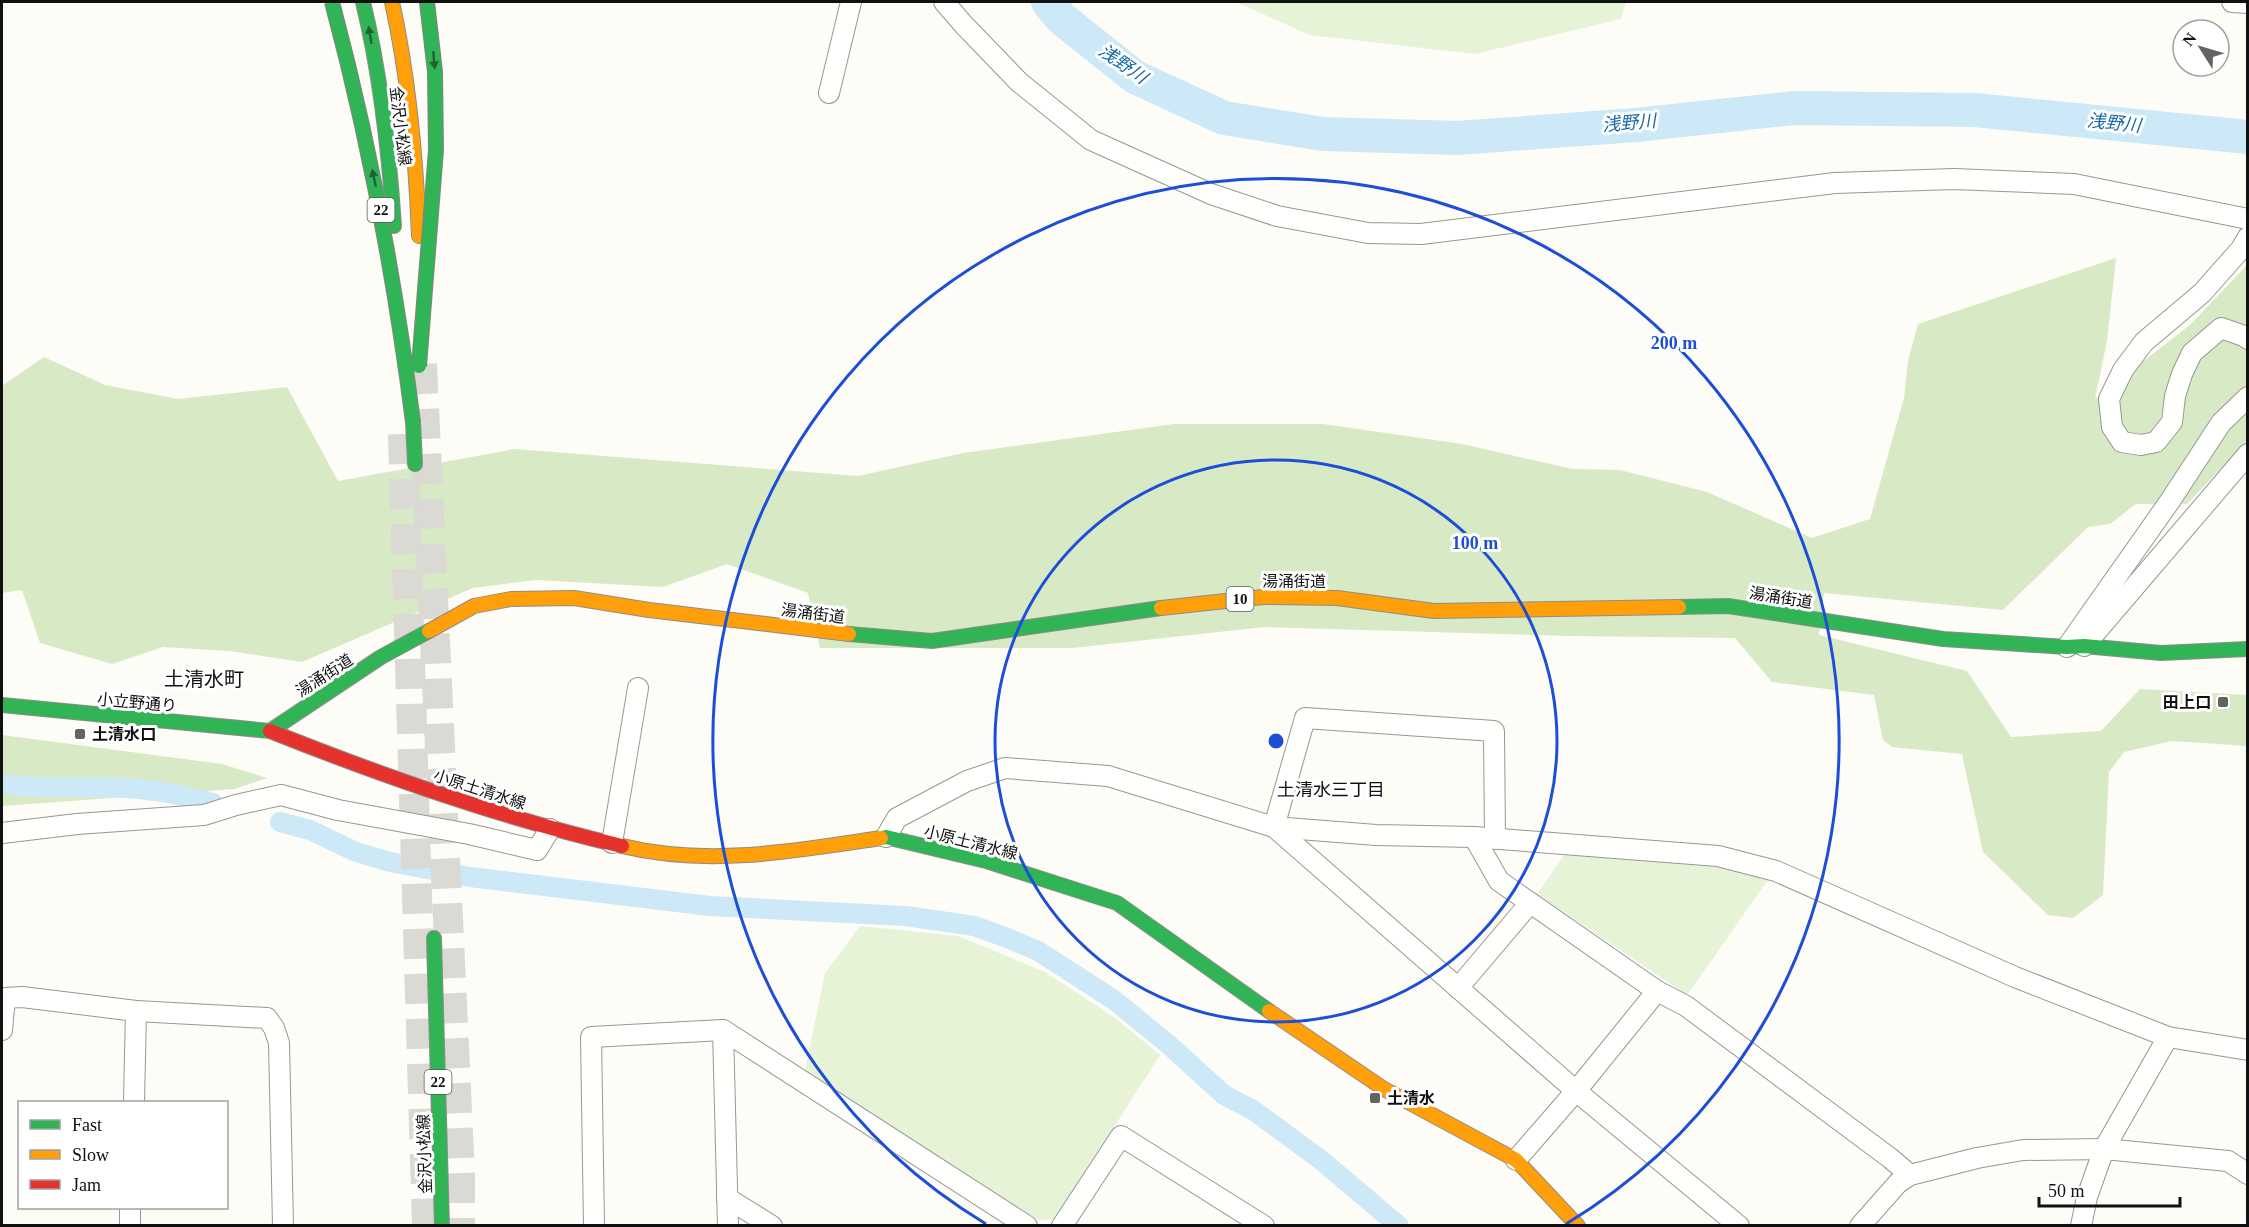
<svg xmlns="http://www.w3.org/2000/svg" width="2249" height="1227" font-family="'Times New Roman','Noto Sans JP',serif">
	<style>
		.green { fill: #e7f3d7 }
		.forest { fill: #d8eac5 }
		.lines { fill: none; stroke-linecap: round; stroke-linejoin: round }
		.canal { stroke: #cde8f7; stroke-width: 20 }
		.river { stroke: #cde8f7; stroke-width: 34 }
		.primary-tunnel { stroke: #dad9d4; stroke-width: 30; stroke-dasharray: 30 15; stroke-linecap: butt }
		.street-casing { stroke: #979795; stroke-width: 22 }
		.fast-casing { stroke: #8e8d8b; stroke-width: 16 }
		.slow-casing { stroke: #8e8d8b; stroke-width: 16 }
		.jam-casing { stroke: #8e8d8b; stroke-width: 16 }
		.street { stroke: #fffffe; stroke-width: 20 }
		.fast { stroke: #30b455; stroke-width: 14 }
		.slow { stroke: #ff9f0a; stroke-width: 14 }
		.jam { stroke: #e5322d; stroke-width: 14 }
		.fast-bridge-casing { stroke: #858482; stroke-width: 16; stroke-linecap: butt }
		.fast-bridge { stroke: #30b455; stroke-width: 14 }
		.oneway { fill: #206233 }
		.ring { fill: none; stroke: #1d4ed8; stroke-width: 3 }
		.poi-dot { fill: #646362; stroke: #fff; stroke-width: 2 }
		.labels { text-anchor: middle; stroke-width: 6; stroke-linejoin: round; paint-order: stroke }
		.shield { fill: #fff; stroke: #585858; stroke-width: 1.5 }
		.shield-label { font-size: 15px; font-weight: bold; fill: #111 }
		.street-label { font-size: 16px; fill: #111; stroke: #fff }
		.poi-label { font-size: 16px; font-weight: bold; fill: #111; stroke: #fff; text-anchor: start }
		.water-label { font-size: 18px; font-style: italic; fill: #1768a6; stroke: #fff }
		.neighbourhood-label { font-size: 18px; fill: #111; stroke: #fff }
		.quarter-label { font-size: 20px; fill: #111; stroke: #fff }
		.centre { fill: #1d4ed8; stroke: #fff; stroke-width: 3 }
		.ring-label { font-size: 18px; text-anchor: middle; font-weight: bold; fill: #1d4ed8; stroke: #fff; stroke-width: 6; stroke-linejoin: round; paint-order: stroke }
	</style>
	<rect width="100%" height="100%" fill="#fdfcf7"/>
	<g class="green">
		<polygon points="1236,2 1626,2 1621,19 1475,54 1310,35"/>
		<polygon points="1565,854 1720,867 1768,880 1687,995 1537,894"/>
		<polygon points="860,926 958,936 1045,972 1114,1017 1160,1055 1055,1219 1039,1220 805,1071 825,973"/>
	</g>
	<g class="forest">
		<polygon points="2116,258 2107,341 2095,399 2191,324 2247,265 2247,441 2187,504 2136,504 2110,524 2088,527 2003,610 1824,593 1819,635 1967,671 2011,737 2101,731 2140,689 2247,695 2247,746 2172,741 2124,752 2109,772 2103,895 2073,918 2048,915 1983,852 1962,754 1892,747 1883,740 1874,695 1772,682 1735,638 1570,636 1264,627 1073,648 820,648 808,593 727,564 663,587 535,580 473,588 302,662 229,651 163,647 112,664 40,643 22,590 2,593 2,386 44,357 105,385 178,399 287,387 338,481 515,449 858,476 963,453 1174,424 1323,424 1462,444 1573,469 1620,470 1707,492 1812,538 1870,519 1904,398 1908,361 1918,324"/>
		<polygon points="2,735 222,764 267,778 235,789 2,806"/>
	</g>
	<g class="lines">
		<g class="canal">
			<path d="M2 784C37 789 72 787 108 787 143 788 180 794 213 803"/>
			<polyline points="280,822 310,830 356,852 390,862 470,877 710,906 906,916 974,926 1005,937 1038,951 1114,1000 1168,1044 1224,1095 1253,1110 1321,1160 1399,1226"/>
		</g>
		<polyline class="river" points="1048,2 1061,18 1135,77 1224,118 1323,134 1457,138 1636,125 1794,108 1975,110 2248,137"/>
		<g class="primary-tunnel">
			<polyline points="422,364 460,1175 460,1226"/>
			<polyline points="403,434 427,1226"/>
		</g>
		<g class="street-casing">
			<g id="street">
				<polyline points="944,2 964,25 1019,82 1091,140 1211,194 1277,216 1368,233 1421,234 1835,183 1954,179 2074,184 2248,219"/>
				<polyline points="2232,2 2248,3"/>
				<polyline points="829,93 851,2"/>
				<polyline points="2248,237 2241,249 2202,293 2144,342 2123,370 2109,399 2112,427 2122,442 2141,445 2156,442 2172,422 2175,396 2182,374 2192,353 2221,328 2244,336 2248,339"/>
				<polyline points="2084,646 2248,454"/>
				<polyline points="2067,647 2170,501 2221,423 2248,397"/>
				<polyline points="1274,827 1576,1091 1739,1226"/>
				<polyline points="1274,827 1305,718 1494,731 1495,839"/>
				<polyline points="2,833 77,824 204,815 236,805 281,795 338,810 469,834 537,850 550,829"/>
				<polyline points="886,837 897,818 967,781 1005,768 1108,776 1274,827 1376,835 1474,837 1718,856 1776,871 2015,977 2168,1037 2248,1050"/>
				<polyline points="1474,837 1499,881 1657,991 1686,1006 1890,1158 1910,1175"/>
				<polyline points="612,843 638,688"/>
				<polyline points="1458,988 1530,903"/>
				<polyline points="2,1030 5,998 22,997 136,1011 267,1018 274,1028 279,1043 283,1226"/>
				<polyline points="723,1030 728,1226"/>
				<polyline points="134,1102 136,1011"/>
				<polyline points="1516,1160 1576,1091 1657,991"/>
				<polyline points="727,1198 772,1226"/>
				<polyline points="130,1226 130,1208"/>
				<polyline points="594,1226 591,1037 723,1030 1027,1226"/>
				<polyline points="1062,1226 1121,1136 1264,1226"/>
				<polyline points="1860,1226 1898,1183 1910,1175 1977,1158 2023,1150 2104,1149 2228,1161 2248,1174"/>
				<polyline points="2081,1226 2087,1197 2104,1149 2168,1037"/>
			</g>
		</g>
		<g class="fast-casing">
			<g id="fast">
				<path d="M363 2C381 76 389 150 394 226"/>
				<polyline points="413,422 415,464"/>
				<polyline points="1679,607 1728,606 1943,639 2067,647 2084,646 2161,653 2248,649"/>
				<polyline points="849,634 932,641 1161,608"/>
				<polyline points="2,705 270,731 381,657 429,631"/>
				<polyline points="881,838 886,837 986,861 1117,903 1269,1011"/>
				<polyline points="434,938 442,1226"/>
			</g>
		</g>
		<g class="slow-casing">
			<g id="slow">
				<path d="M392 2C409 79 416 157 419 236"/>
				<polyline points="1161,608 1263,597 1337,598 1434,611 1679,607"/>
				<polyline points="429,631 474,606 511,599 574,598 649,610 849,634"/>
				<path d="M622 846C709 867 795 851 881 838"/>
				<polyline points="1269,1011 1384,1089 1516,1160 1578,1226"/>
			</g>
		</g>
		<g class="jam-casing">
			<path id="jam" d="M270 731C385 777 502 818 622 846"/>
		</g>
		<use href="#street" class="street"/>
		<use href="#fast" class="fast"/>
		<use href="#slow" class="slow"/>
		<use href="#jam" class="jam"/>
		<g class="fast-bridge-casing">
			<g id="fast-bridge">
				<path d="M332 2C369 140 395 280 413 422"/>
				<polyline points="419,366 436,150 435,72 427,2"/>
			</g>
		</g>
		<use href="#fast-bridge" class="fast-bridge"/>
	</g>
	<defs><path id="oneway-solid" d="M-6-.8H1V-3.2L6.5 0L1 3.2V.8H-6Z" transform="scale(1.5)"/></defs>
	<g class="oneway">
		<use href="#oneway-solid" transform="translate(370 35) rotate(-100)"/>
		<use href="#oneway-solid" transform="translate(434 60) rotate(85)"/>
		<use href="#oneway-solid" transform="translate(374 178) rotate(-102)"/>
	</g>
	<g class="ring">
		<circle cx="1276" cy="741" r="281"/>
		<path d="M986 1224A563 563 0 1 1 1566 1224"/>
	</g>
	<g class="poi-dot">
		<rect x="2217" y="696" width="12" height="12" rx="3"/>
		<rect x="74" y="728" width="12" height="12" rx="3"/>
		<rect x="1369" y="1092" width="12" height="12" rx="3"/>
	</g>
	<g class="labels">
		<g class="shield">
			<rect x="367.5" y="198" width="27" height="24" rx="4.5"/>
			<rect x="1226.5" y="587" width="27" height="24" rx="4.5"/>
			<rect x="424.5" y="1070" width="27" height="24" rx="4.5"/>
		</g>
		<g class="shield-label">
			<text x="381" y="215">22</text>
			<text x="1240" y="604">10</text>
			<text x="438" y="1087">22</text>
		</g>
		<g class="street-label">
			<text transform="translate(401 126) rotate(83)" y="6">金沢小松線</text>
			<text x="1294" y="587">湯涌街道</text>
			<text transform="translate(1781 597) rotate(9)" y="6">湯涌街道</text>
			<text transform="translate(813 613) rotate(7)" y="6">湯涌街道</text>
			<text transform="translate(324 675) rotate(-33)" y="6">湯涌街道</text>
			<text transform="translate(137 702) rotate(5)" y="6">小立野通り</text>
			<text transform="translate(480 789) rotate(18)" y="6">小原土清水線</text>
			<text transform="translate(971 842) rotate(14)" y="6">小原土清水線</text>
			<text transform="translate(424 1154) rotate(-92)" y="6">金沢小松線</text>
		</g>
		<g class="poi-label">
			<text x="2211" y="708" text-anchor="end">田上口</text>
			<text x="92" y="740">土清水口</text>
			<text x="1387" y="1104">土清水</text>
		</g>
		<g class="water-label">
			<text transform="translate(1123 64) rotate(35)" y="6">浅野川</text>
			<text transform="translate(1629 123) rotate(-5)" y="6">浅野川</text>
			<text transform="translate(2114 123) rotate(6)" y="6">浅野川</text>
		</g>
		<g class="neighbourhood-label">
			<text x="1331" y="796">土清水三丁目</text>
		</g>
		<g class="quarter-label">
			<text x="204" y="686">土清水町</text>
		</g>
	</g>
	<circle cx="1276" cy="741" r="9" class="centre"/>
	<g class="ring-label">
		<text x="1674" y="349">200 m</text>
		<text x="1475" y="549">100 m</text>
	</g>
	<rect width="2249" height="1227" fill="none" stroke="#111111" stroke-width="6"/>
	<rect x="18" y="1101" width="210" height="108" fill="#ffffff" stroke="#a0a0a0" stroke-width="1.5"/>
	<rect x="30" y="1120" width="30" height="9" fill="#30b455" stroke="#a0a0a0" stroke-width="1.5"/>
	<text x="72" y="1131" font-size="18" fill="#111111">Fast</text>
	<rect x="30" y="1150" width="30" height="9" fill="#ff9f0a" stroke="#a0a0a0" stroke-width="1.5"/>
	<text x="72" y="1161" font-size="18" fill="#111111">Slow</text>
	<rect x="30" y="1180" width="30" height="9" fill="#e5322d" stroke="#a0a0a0" stroke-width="1.5"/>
	<text x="72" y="1191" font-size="18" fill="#111111">Jam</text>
	<g transform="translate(2201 48) rotate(307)"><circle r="28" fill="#ffffff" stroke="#a0a0a0" stroke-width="1.5"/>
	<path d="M0-4.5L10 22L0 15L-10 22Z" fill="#646362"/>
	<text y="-9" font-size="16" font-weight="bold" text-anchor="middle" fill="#111111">N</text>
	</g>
	<path d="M2039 1197v9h141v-9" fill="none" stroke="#111111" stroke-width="3"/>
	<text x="2048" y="1197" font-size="18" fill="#111111" stroke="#ffffff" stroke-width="4.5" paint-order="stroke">50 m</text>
</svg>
